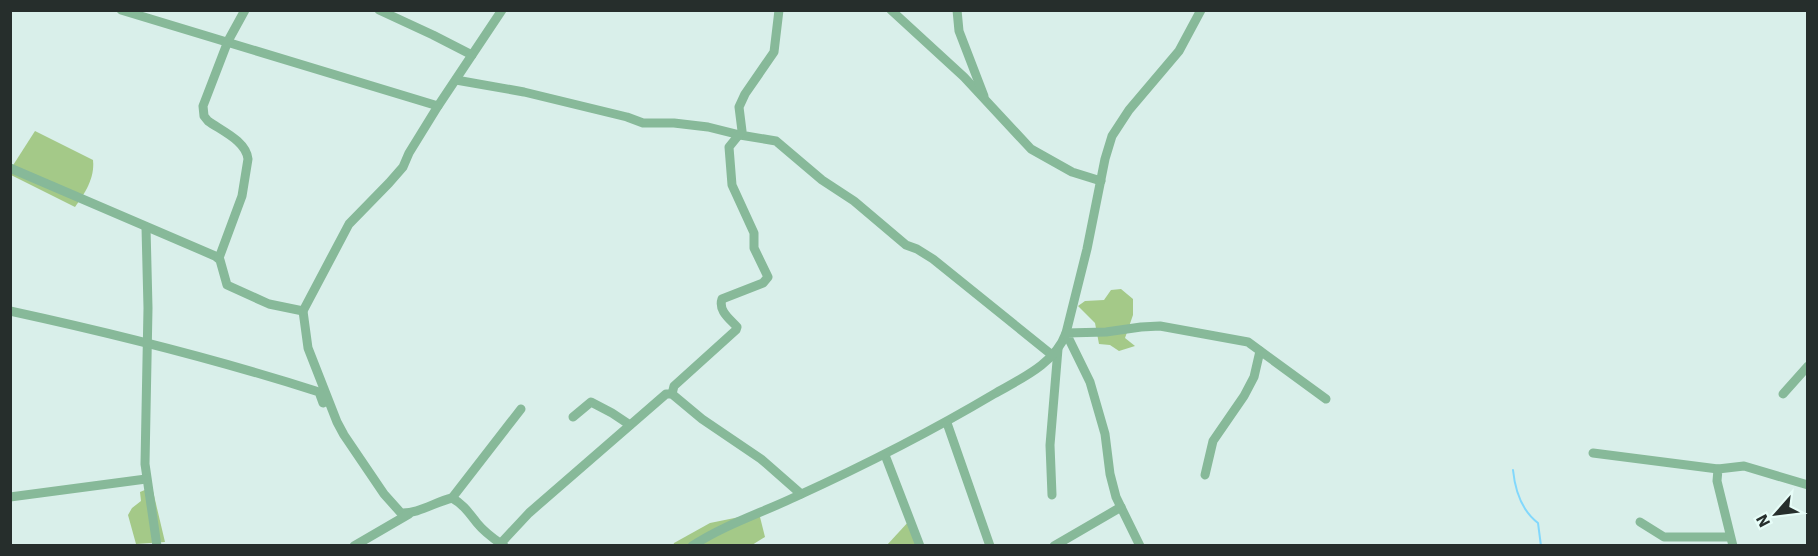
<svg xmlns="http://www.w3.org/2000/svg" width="1818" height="556" font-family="'IBM Plex Sans',sans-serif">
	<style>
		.forest { fill: #a4c988 }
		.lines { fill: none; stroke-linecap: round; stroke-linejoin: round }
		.stream { stroke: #82d8fc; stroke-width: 2 }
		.minor { stroke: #87b999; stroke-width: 9 }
	</style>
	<rect width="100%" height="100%" fill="#d9efea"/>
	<g class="forest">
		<path d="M35 131 93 160C95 178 85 193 75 207L11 175 10 170Z"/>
		<polygon points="1121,289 1133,299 1133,315 1125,338 1135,346 1119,351 1110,345 1099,344 1095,323 1078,306 1085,301 1104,300 1111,290"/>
		<polygon points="152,487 165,542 136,544 128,515 132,508 141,501 140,492"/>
		<polygon points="759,513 765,537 752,545 673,546 674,543 710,523"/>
		<polygon points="910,520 920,545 887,545"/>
	</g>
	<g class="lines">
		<path class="stream" d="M1513 470C1515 490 1521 510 1538 523L1541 546"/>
		<g class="minor">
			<polyline points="121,10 438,106"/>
			<polyline points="379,10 433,35 472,55"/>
			<path d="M502 10 438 106 409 153 403 167 389 183 349 224 303 311 308 348 337 422 344 435 384 494 401 513C418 514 435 502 452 498 463 504 469 513 477 523 485 533 494 539 504 546"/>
			<polyline points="891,10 964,77 1031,149 1072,172 1101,181"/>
			<polyline points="957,10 959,31 984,96"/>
			<polyline points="456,80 524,92 627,117 643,123 674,123 708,127 740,135 776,141 822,180 854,201 906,245 917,249 933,259 1052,355"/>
			<polyline points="10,168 215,256 220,260 227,285 269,304 303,311"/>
			<polyline points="146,227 148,308 145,464 157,546"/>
			<path d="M219 258 242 196 248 159C246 141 222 131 208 121L204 116 203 106 228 41 245 10"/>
			<path d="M10 311C116 334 216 359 319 392L323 403"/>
			<path d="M672 394 674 386 736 330 737 327C730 319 718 311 722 299L763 283 768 277 754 248V233L732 185 729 147 742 131 739 107 745 94 774 52 779 10"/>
			<polyline points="1783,394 1808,366"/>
			<polyline points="573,417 591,402 612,413 630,425"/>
			<polyline points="947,423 990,546"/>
			<polyline points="1593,453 1718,469"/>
			<polyline points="885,455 920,546"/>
			<polyline points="1205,475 1213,441 1244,396 1254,377 1260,351"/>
			<polyline points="1052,495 1050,445 1058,349"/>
			<polyline points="10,497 146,479"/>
			<polyline points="452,498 521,409"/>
			<polyline points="1640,522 1664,537 1730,537"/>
			<polyline points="501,543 529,513 666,394 672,394 702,419 761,459 801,494"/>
			<polyline points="354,546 409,514"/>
			<path d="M692 546C724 525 761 513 795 497 863 466 930 432 994 394 1020 379 1055 364 1066 333L1087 249 1105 159 1112 136 1129 110 1179 51 1201 10"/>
			<polyline points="1054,546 1121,507"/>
			<polyline points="1140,546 1116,497 1110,474 1105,434 1090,382 1066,333 1106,332 1141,327 1160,326 1248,342 1326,399"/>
			<polyline points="1733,546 1717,481 1718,469 1744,466 1808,485"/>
		</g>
	</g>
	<rect width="1818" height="556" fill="none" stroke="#262e2c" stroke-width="24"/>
	<g transform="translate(1776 514) rotate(242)" stroke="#e7fdf8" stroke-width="4.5" paint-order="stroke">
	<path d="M0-4.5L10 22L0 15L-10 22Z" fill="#262e2c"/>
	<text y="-9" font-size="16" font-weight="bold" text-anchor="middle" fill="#262e2c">N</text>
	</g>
</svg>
